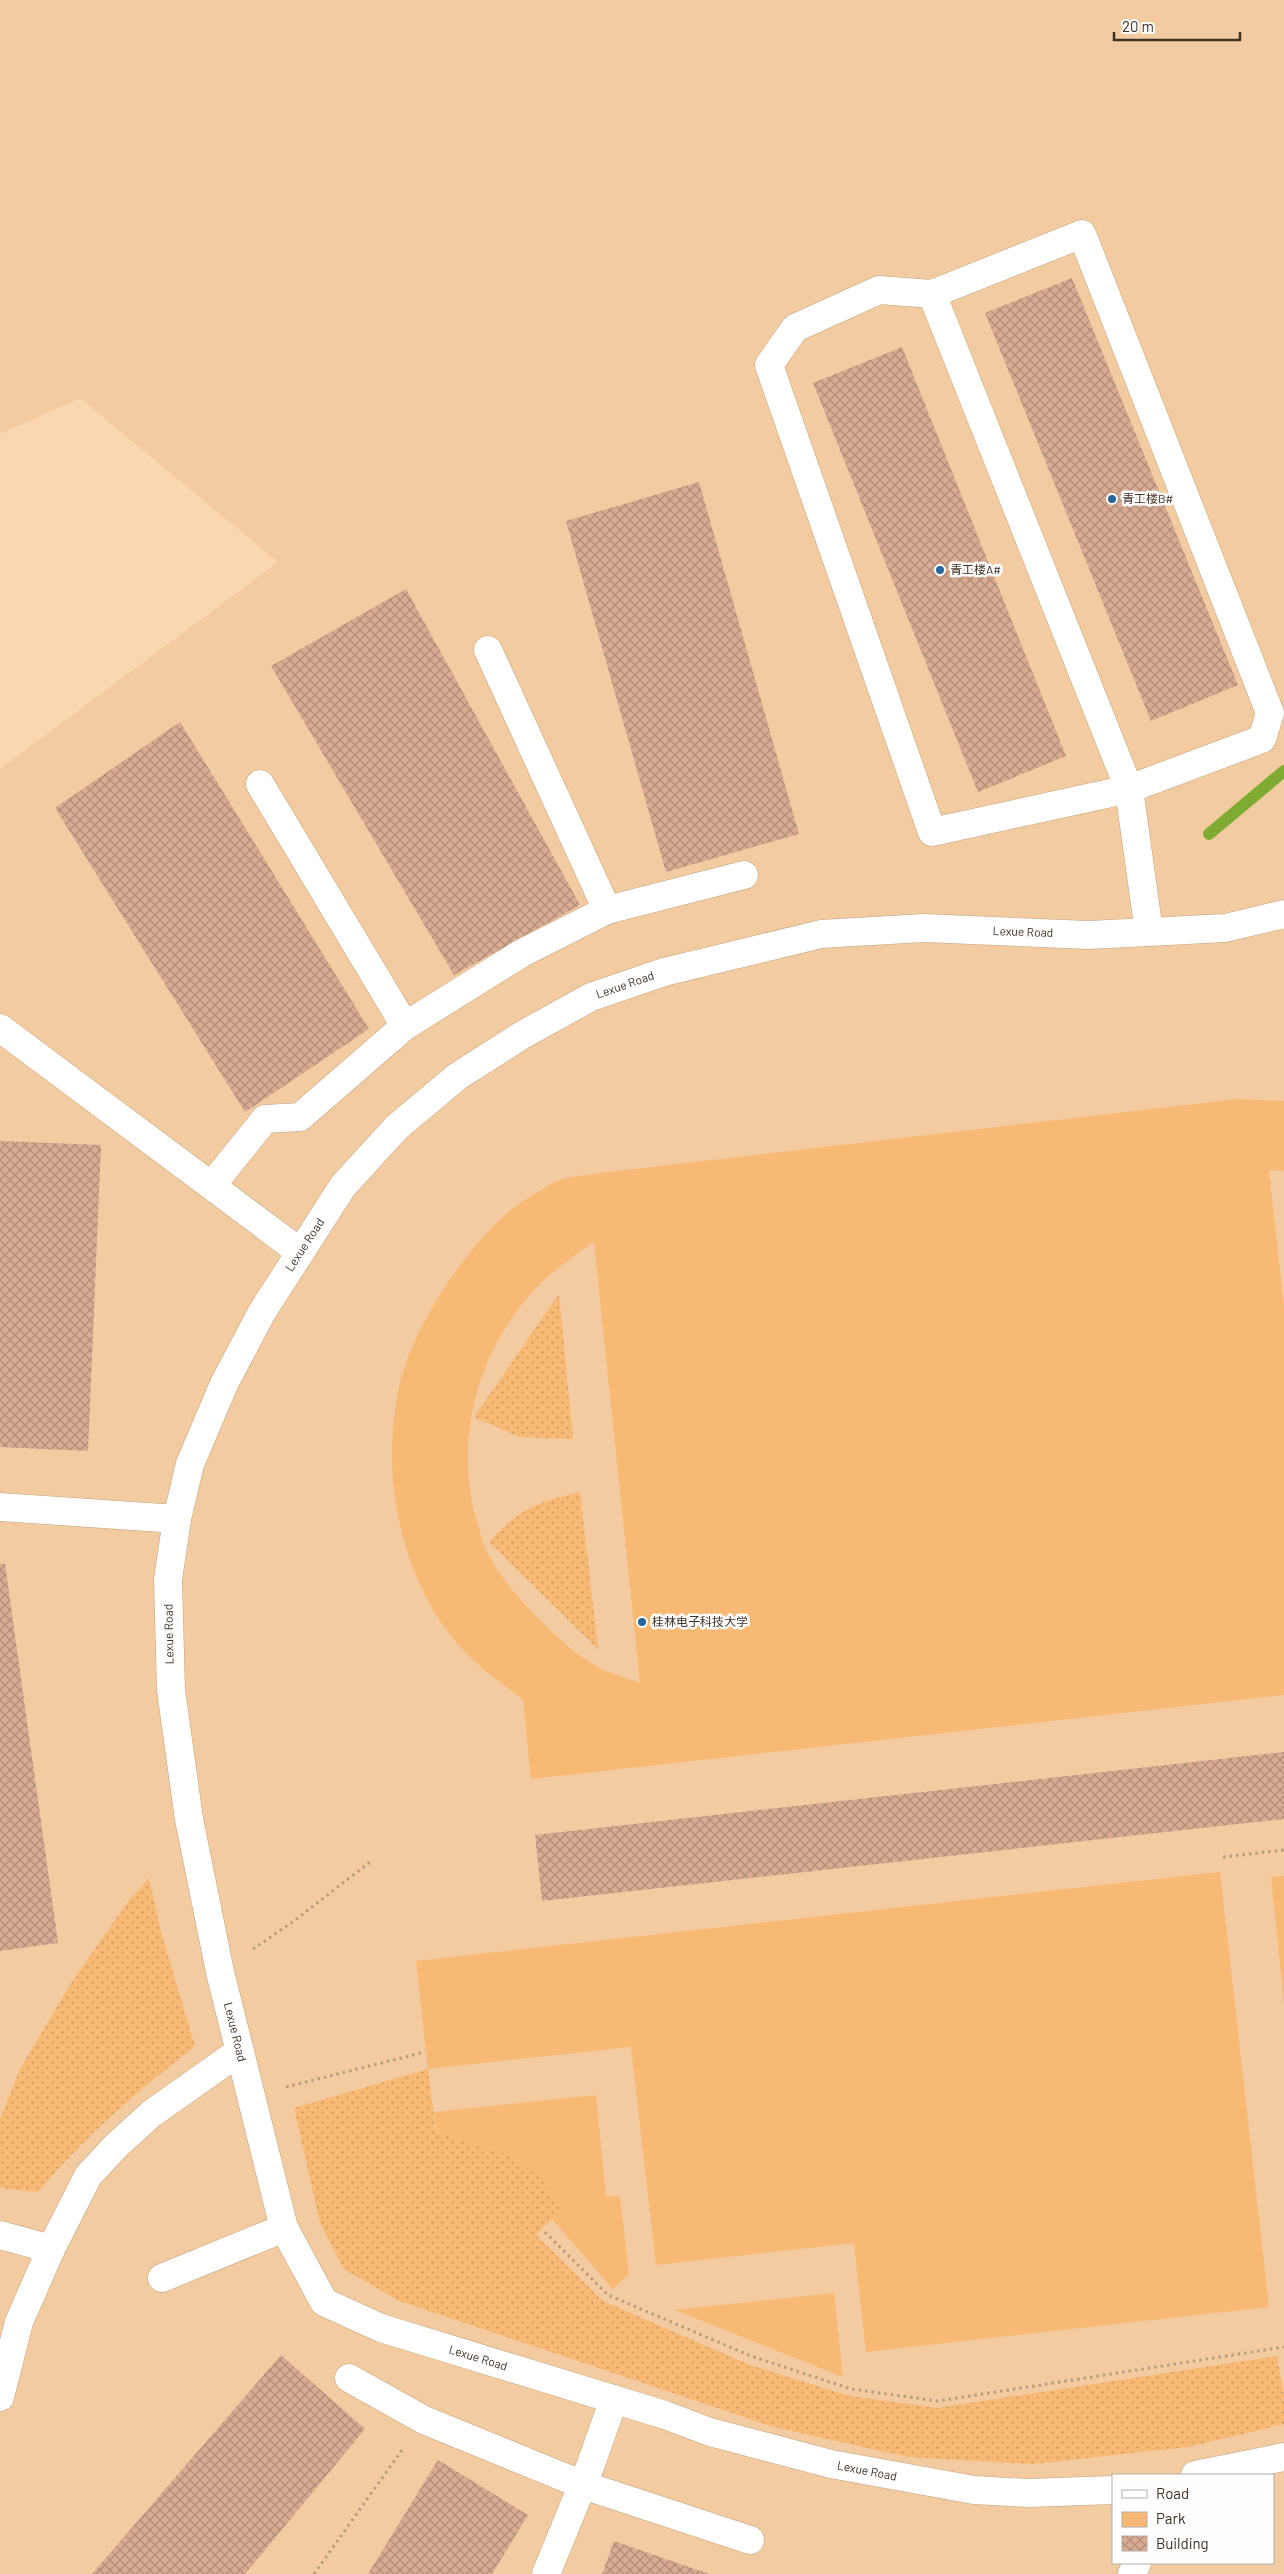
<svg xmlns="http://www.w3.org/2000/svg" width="1284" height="2574" font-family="Barlow,'Noto Sans SC',sans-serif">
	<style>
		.built { fill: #f3cba0; fill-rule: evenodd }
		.grass { fill: url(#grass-dots) }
		.green { fill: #f8b975; fill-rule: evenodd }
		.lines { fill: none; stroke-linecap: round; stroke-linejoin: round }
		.stream { stroke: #7eac32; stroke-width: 12 }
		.building { fill: url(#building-cross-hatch) }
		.minor-casing { stroke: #c2a07c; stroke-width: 29 }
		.path { stroke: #b99c7f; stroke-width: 3; stroke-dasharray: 2.5 4; stroke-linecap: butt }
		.minor { stroke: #fff; stroke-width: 28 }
		.poi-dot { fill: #25659b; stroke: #fefefe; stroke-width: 2 }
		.labels { text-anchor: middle; stroke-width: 5; stroke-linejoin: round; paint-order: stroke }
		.poi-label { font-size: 12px; fill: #3f3123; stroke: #fefefe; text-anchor: start }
		.street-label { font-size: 12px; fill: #3f3123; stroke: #fefefe }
	</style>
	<defs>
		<pattern id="grass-dots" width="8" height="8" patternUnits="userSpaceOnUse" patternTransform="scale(1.25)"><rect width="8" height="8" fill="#f8b975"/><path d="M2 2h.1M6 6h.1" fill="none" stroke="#ca9760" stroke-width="1.8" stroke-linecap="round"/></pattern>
		<pattern id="building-cross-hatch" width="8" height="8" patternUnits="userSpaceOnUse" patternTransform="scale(1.25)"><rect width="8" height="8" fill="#d9ab93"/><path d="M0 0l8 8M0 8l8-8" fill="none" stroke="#b18c78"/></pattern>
	</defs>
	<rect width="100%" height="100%" fill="#fad6b1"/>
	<path class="built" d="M0 0H1284V2574H0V769L278 562 80 398 0 434ZM1113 2475H1273V2563H1113Z"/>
	<g class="grass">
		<polygon points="559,1294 573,1439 520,1437 474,1417"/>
		<path d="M580 1492 598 1649 489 1542C519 1509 537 1502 580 1492Z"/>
		<path d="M149 1878 162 1936 195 2046C137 2092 86 2135 38 2192L0 2188V2119L20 2069 71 1983 127 1903Z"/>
		<polygon points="428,2069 436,2132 513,2156 541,2178 562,2208 536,2235 603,2301 750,2365 850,2396 937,2408 1277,2356 1284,2396 1284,2424 1188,2447 1033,2464 908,2457 774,2427 399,2301 344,2269 320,2223 294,2108"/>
	</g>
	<g class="green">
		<path d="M1238 1099 1284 1101V1171L1269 1170 1284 1307V1695L531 1779 523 1699C503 1684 482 1670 464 1651 403 1586 381 1483 397 1397 405 1351 430 1308 456 1271 479 1239 504 1210 540 1191 546 1187 553 1182 560 1180 573 1176 587 1175 600 1173ZM593 1242H594L640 1683C630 1679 618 1676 608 1672 579 1660 553 1633 531 1611 515 1594 499 1575 488 1554 483 1545 481 1534 478 1525 453 1447 475 1360 527 1298 545 1276 570 1259 593 1242Z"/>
		<polygon points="1220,1872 1269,2307 866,2352 854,2243 656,2265 631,2047 428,2069 416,1961"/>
		<polygon points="1284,1876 1284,2004 1271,1877"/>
		<polygon points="596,2095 606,2197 620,2196 629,2274 613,2289 552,2219 562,2208 541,2178 513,2156 436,2132 434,2112"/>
		<polygon points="834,2293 843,2377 675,2310"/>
	</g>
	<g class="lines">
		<polyline class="stream" points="1209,834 1284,771"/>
	</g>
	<g class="building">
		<polygon points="1072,278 1238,685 1151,721 985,313"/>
		<polygon points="902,347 1066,756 978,792 813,383"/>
		<polygon points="699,482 799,834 666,872 566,521"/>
		<polygon points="406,589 580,905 454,975 271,666"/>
		<polygon points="180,722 369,1029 245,1112 55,808"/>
		<polygon points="0,1141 101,1145 88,1451 0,1447"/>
		<polygon points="0,1564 5,1564 58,1943 0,1951"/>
		<polygon points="1284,1752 1284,1819 542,1901 535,1835"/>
		<polygon points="281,2355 365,2429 245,2574 92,2574"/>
		<polygon points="438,2460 528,2515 492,2574 368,2574"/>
		<polygon points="614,2541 709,2574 602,2574"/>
	</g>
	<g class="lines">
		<g class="minor-casing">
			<g id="minor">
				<polygon points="1082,234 1270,713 1262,739 1129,789 932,832 769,365 795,328 879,290 932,294"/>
				<polyline points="932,294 1129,789 1149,932"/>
				<polyline points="488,650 607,910"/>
				<polyline points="260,784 405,1026"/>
				<polyline points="0,1028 300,1252"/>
				<polyline points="212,1185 265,1119 300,1117 405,1026 522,953 607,910 744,875"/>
				<polyline points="0,1507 177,1519"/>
				<polyline points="0,2235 51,2249"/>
				<polyline points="162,2278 284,2228"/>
				<polyline points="349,2378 424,2420 583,2485 750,2540"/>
				<polyline points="0,2397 19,2322 51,2249 88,2176 116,2146 151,2114 240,2051"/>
				<polyline points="1195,2475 1284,2457"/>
				<polyline points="1113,2490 1029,2493 974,2490 831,2464 710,2432 665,2415 381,2328 324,2302 284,2228 220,1972 189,1819 171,1690 168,1580 177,1519 190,1464 224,1384 262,1312 343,1186 397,1127 458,1076 524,1034 591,997 664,972 821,934 924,928 1088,935 1149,932 1225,928 1284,914"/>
				<polyline points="546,2574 591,2464 614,2399"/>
				<polyline points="1132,2574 1137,2563"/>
			</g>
		</g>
		<g class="path">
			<polyline points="1223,1857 1284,1850"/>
			<polyline points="253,1949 294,1921 370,1862"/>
			<polyline points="286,2087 425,2052"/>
			<polyline points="545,2232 608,2295 751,2356 851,2389 938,2401 1284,2347"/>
			<polyline points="314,2574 402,2450"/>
		</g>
		<use href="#minor" class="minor"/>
	</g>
	<g class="poi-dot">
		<circle cx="1112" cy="499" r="5"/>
		<circle cx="940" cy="570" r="5"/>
		<circle cx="642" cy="1622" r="5"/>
	</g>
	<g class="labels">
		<g class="poi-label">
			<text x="1122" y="503">青工楼B#</text>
			<text x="950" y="574">青工楼A#</text>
			<text x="652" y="1626">桂林电子科技大学</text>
		</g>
		<g class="street-label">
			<text transform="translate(1023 932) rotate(2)" y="4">Lexue Road</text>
			<text transform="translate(625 985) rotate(-19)" y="4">Lexue Road</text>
			<text transform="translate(305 1245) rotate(-57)" y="4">Lexue Road</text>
			<text transform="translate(169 1634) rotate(-91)" y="4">Lexue Road</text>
			<text transform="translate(235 2032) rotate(76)" y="4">Lexue Road</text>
			<text transform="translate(478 2358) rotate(17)" y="4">Lexue Road</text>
			<text transform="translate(867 2471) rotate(11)" y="4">Lexue Road</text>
		</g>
	</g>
	<rect x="1112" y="2474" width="162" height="90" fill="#fefefe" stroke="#b2aca6"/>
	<rect x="1122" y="2490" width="25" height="8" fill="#ffffff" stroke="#b2aca6"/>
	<text x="1156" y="2499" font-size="15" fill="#3f3123">Road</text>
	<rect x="1122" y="2512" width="25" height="15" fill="#f8b975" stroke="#b2aca6"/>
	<text x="1156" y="2524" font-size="15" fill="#3f3123">Park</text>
	<rect x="1122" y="2536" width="25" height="15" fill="url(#building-cross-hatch)" stroke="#b2aca6"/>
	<text x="1156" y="2549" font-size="15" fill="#3f3123">Building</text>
	<path d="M1114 32v8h126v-8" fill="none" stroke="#3f3123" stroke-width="2.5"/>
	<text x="1122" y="32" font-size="15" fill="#3f3123" stroke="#fefefe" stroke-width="4" paint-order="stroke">20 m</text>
</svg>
